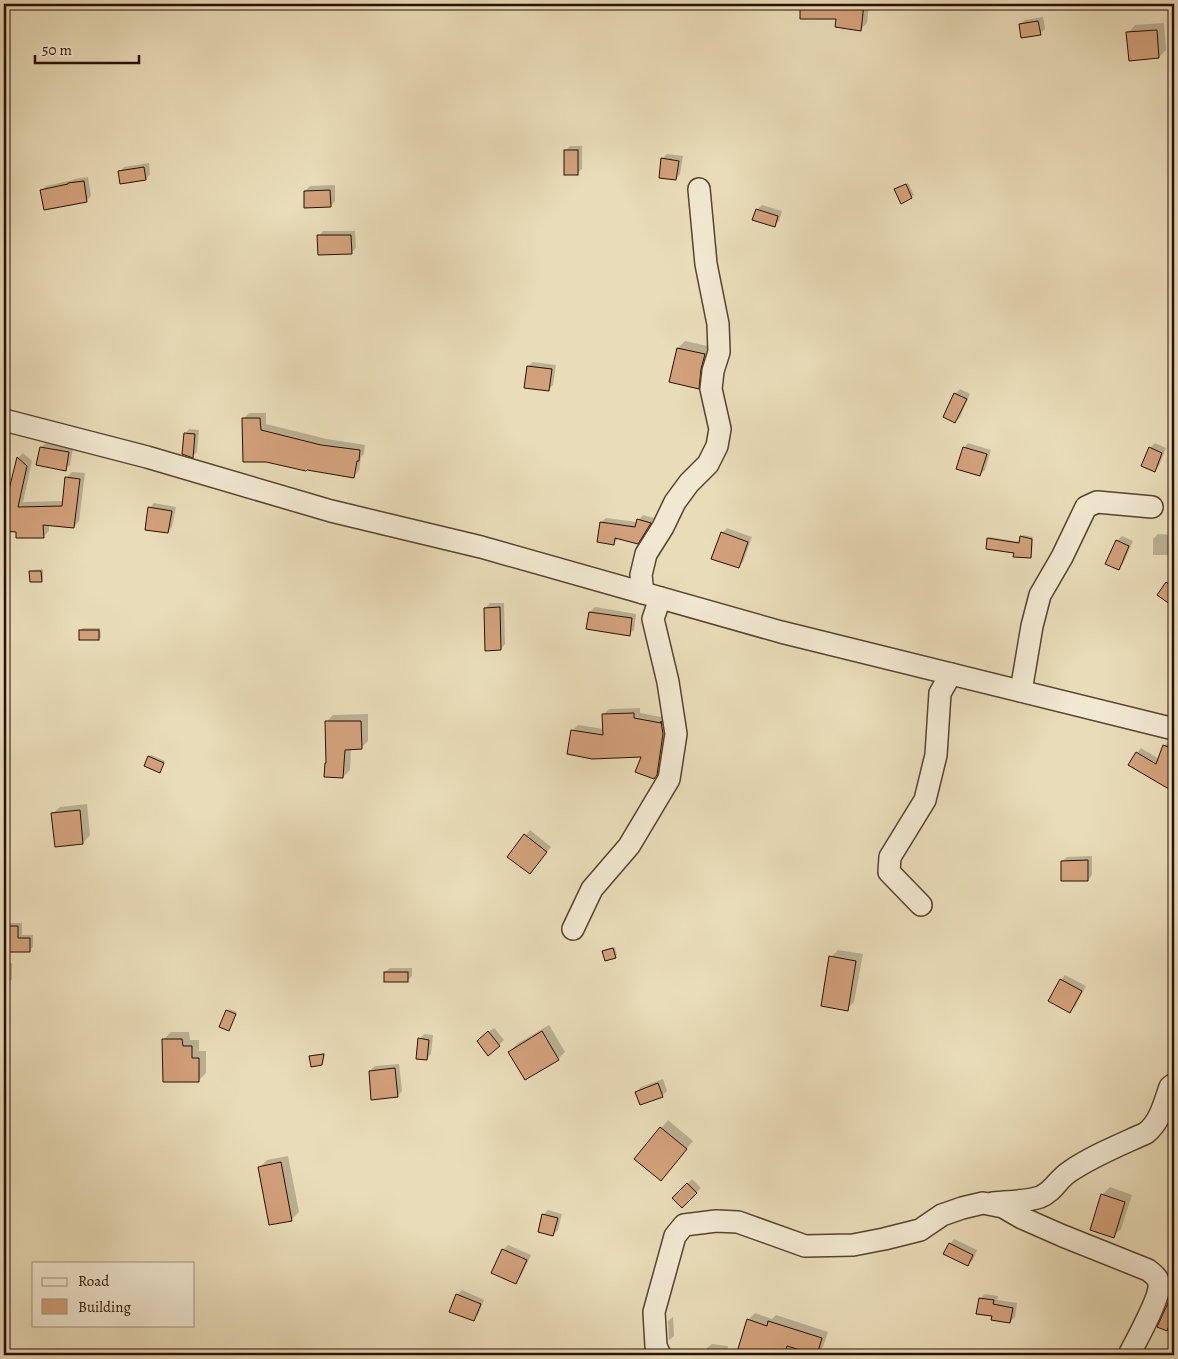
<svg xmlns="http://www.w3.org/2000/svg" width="1178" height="1359" font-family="Alegreya,serif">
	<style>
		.shadow { fill: #0003 }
		.building { fill: #d2a17b; stroke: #290f00 }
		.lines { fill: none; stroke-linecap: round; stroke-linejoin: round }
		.minor-casing { stroke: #59422e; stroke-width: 24 }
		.minor { stroke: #f1e8d1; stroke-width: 21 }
	</style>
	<rect width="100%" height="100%" fill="#e9dcb8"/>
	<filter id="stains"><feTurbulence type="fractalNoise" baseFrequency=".004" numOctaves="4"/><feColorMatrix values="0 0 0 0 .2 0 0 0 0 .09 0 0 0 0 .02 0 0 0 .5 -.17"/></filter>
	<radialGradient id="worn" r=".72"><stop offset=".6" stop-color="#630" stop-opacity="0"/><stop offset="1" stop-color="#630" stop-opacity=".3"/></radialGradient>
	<g class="shadow">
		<polygon points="802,4 869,4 867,23 861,29 837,18 802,18"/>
		<polygon points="1043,17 1045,29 1040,33 1020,24 1025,20"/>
		<polygon points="1164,23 1166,50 1159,57 1128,33 1135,25"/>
		<polygon points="570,146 582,146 582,169 578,173 565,151"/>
		<polygon points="667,154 683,156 680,174 676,179 662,159"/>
		<polygon points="149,163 150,174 146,179 120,172 124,167"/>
		<polygon points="88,177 91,196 86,201 41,191 46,186 73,180 74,179"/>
		<polygon points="908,183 914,195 901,202 895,189"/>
		<polygon points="335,185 335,201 331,206 305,191 310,186"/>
		<polygon points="762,205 782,211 779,221 774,225 757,210"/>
		<polygon points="323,231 355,231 356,248 351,253 319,236"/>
		<polygon points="685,341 712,347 706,380 698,388 678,348"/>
		<polygon points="533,362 556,365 553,385 548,390 528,366"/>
		<polygon points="960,389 970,394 960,417 955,422 955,394"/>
		<polygon points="249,413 266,413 266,424 327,439 365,445 364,454 361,457 359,471 353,477 307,469 243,419"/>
		<polygon points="189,429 199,430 197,452 193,456 185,434"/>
		<polygon points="46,443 73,448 70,465 65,469 41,447"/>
		<polygon points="968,443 991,450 985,470 980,475 964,448"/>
		<polygon points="1155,443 1166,448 1159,466 1154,470 1150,448"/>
		<polygon points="23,453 32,461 23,502 64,501 66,478 72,472 85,473 79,521 74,527 49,524 49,531 43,537 4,529 4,506 8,502 18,458"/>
		<polygon points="154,503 176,507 172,527 168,532 150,508"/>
		<polygon points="643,515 654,518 642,538 637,542 619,538 614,543 601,522 606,518 637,522"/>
		<polygon points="727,528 752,537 743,562 738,567 722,533"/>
		<polygon points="1158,534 1174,535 1174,554 1173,555 1153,555 1153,539"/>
		<polygon points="1023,535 1033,537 1032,554 1030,556 1015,552 988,539 990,537 1020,542 1021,537"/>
		<polygon points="1122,536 1133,541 1123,564 1118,568 1117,541"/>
		<polygon points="43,569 43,579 41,581 31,572 33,570"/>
		<polygon points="1171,578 1174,580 1174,605 1167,583"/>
		<polygon points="490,603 504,603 505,644 501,649 485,608"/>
		<polygon points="595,607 636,614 634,630 629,634 590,612"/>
		<polygon points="83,628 100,628 101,637 99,639 81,630"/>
		<polygon points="640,708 640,713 666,718 669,727 660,772 654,778 642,756 572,731 578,725 604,729 604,714 609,709"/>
		<polygon points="368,714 368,741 361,748 351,748 350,770 343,777 326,764 326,722 333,715"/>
		<polygon points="1169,741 1174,743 1174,790 1130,764 1137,753 1141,748 1159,759 1164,746"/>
		<polygon points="151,755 165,761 160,771 149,757"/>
		<polygon points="87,804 90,835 83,843 52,814 60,807"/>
		<polygon points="530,830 551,847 534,868 509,857"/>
		<polygon points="1092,856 1092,875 1088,880 1062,861 1067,857"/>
		<polygon points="10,923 22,923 22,935 33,935 33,947 29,951 6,927"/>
		<polygon points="615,947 617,955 615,957 604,951 606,949"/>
		<polygon points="838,950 863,954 854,1002 847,1009 831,957"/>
		<polygon points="4,963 12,963 12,979 8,984 4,984"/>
		<polygon points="390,968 412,968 412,976 407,981 385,972"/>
		<polygon points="1065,975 1086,986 1075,1007 1070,1011 1061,980"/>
		<polygon points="229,1009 237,1012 228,1030 221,1027"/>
		<polygon points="549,1025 565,1052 558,1059 510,1052 517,1044"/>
		<polygon points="494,1028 504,1040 499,1045 483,1036"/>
		<polygon points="171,1032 189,1032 190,1040 199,1040 199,1051 206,1051 206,1073 199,1080 164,1039"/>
		<polygon points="424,1034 433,1035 431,1054 427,1059 420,1039"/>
		<polygon points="325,1053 323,1061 321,1064 310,1057 312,1055"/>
		<polygon points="399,1064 402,1091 397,1096 370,1071 375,1066"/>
		<polygon points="663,1079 667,1091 662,1096 636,1092 641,1087"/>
		<polygon points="668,1120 693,1141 668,1172 636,1159"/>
		<polygon points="288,1156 299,1212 291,1220 260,1167 267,1160"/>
		<polygon points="692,1179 701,1188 682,1207 674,1198"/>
		<polygon points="1110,1187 1132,1195 1121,1229 1113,1236 1102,1195"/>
		<polygon points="548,1210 562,1214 558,1230 553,1235 543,1215"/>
		<polygon points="954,1239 977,1250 973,1260 968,1264 950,1244"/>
		<polygon points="508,1245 531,1255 520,1278 516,1283 503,1250"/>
		<polygon points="1174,1284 1174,1322 1167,1329 1169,1304 1173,1286"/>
		<polygon points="462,1290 484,1300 478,1315 473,1320 457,1295"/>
		<polygon points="985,1294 998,1296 997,1300 1017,1303 1015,1317 1010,1322 994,1315 980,1299"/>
		<polygon points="755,1313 772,1319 776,1315 828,1332 823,1347 816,1354 797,1348 795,1355 751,1355 738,1351 748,1320"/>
		<polygon points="673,1317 674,1336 669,1340 668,1321"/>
		<polygon points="712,1344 728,1346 727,1355 706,1355 707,1348"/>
		<polygon points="614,1352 625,1352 625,1355 611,1355"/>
	</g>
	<g class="building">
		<polygon points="800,4 864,4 861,31 835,27 836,19 800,19"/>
		<polygon points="1038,21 1041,35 1021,38 1019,24"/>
		<polygon points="1157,30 1159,58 1129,61 1126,32"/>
		<rect x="564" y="150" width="14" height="25"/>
		<polygon points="661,158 679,161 676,180 659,178"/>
		<polygon points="144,167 146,180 120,184 118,171"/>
		<polygon points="84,181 87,202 44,210 40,190 68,184 68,183"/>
		<polygon points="906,184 912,198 901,204 894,189"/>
		<polygon points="330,190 331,207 304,208 304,191"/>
		<polygon points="756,209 778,216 775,227 752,220"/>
		<polygon points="317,235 351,235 352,254 318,255"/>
		<polygon points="677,348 705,354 701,369 699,389 669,382"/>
		<polygon points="527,366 552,369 549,391 524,388"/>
		<polygon points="954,393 967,399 955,423 943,417"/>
		<polygon points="242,418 260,418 261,430 321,445 360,450 359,461 357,461 354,478 307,470 306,471 266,462 243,462"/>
		<polygon points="184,433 195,434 193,458 182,454"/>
		<polygon points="40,447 69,452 66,471 36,465"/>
		<polygon points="963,447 987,454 980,476 956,469"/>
		<polygon points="1149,447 1162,453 1155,472 1141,466"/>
		<polygon points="17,457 27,466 18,507 62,506 65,477 80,479 74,528 43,525 44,538 16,538 16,532 4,531 4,506 5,506"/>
		<polygon points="148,507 172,511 168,533 145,530"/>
		<polygon points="637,519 651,523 638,544 615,538 614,545 597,542 600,522 635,527"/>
		<polygon points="721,532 748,542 739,568 711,559"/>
		<polygon points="1020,536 1032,539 1031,558 1013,557 1014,553 986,549 987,538 1019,543"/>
		<polygon points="1116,540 1129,546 1119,570 1105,564"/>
		<polygon points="29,571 41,571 42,582 30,582"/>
		<polygon points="1166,582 1174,588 1174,607 1157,595"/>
		<polygon points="500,607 501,650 485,651 484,608"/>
		<polygon points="589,612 632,618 630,636 586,629"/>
		<rect x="79" y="630" width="20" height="10"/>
		<polygon points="634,713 634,718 661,723 661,721 663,734 657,775 654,779 635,772 641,757 592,759 567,754 571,730 603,735 602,714"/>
		<polygon points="325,721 361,721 362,749 345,750 343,778 324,777 325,763 326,763"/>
		<polygon points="1163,745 1174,749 1174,792 1128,765 1136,752 1156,764"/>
		<polygon points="148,756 164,763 160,773 144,766"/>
		<polygon points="80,810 83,844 55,847 51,813"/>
		<polygon points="524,834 547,852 530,874 507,857"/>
		<polygon points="1088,860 1088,881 1061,881 1061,861"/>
		<polygon points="5,926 18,926 18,938 30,938 30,952 4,952"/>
		<polygon points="613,948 616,958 605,961 602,951"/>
		<polygon points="829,956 856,961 848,1011 821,1006"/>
		<rect x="384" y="972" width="24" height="10"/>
		<polygon points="1060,979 1082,991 1070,1013 1048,1001"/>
		<polygon points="226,1010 236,1014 229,1031 219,1027"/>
		<polygon points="488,1031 500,1046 488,1056 477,1041"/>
		<polygon points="542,1031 559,1060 525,1080 508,1052"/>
		<polygon points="418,1038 429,1040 427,1060 416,1059"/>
		<polygon points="162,1039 182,1039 183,1046 192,1046 192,1058 199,1058 199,1082 163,1082"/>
		<polygon points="324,1054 322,1065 311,1067 309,1056"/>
		<polygon points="395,1068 398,1097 371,1100 369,1071"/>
		<polygon points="658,1083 663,1097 640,1105 635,1092"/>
		<polygon points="660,1127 687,1149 661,1181 634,1159"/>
		<polygon points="281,1162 292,1221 269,1225 258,1167"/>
		<polygon points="687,1183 697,1193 682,1208 672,1198"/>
		<polygon points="1101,1194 1125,1202 1114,1238 1090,1230"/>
		<polygon points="542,1214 558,1218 553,1236 538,1232"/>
		<polygon points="949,1243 973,1255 968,1266 943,1254"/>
		<polygon points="502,1249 527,1260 516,1284 491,1273"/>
		<polygon points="1171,1285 1174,1286 1174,1311 1167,1331 1157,1327 1168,1303"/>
		<polygon points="456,1294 481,1304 474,1321 449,1312"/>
		<polygon points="979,1298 994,1300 993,1304 1013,1308 1010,1323 991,1320 992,1316 976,1314"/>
		<polygon points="747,1319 767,1326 768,1321 822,1338 817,1355 787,1346 784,1355 747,1355 737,1352"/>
	</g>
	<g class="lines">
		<g class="minor-casing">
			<g id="minor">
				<polyline points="4,420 147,457 331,511 481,547 781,632 1174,729"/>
				<polyline points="643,593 641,575 646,554 663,527 675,502 689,483 708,464 717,446 720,429 711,389 713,371 719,352 718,324 706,264 699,189"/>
				<polyline points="1021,691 1032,626 1040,595 1062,557 1086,507 1097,502 1152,507"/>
				<polyline points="921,905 889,872 890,857 925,800 936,755 940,693 951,674"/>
				<polyline points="573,929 592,889 629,846 669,779 676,734 668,682 653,619 660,598"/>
				<path d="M993 1203C1008 1201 1026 1202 1040 1197 1053 1192 1058 1179 1069 1172 1092 1156 1120 1145 1146 1133 1160 1122 1164 1104 1170 1087L1174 1084"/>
				<path d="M660 1355 656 1346 654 1312 675 1236 684 1225 716 1221 738 1222 805 1246 853 1245 884 1239 920 1230 942 1215 962 1208 983 1203 1003 1207 1022 1218 1063 1236 1148 1270C1153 1274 1159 1278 1159 1285 1160 1298 1136 1341 1129 1355"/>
			</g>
		</g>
		<use href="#minor" class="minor"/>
	</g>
	<rect width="1178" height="1359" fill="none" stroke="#e9dcb8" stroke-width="20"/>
	<rect x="5" y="5" width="1168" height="1349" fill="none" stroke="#290f00" stroke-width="2.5"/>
	<rect x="10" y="10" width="1158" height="1339" fill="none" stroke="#290f00"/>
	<rect x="32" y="1262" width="162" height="65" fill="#f1e8d1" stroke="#a1917d"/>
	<rect x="42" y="1278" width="25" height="8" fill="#f1e8d1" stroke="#a1917d"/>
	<text x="78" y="1286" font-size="15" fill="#290f00">Road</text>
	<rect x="42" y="1299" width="25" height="15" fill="#d2a17b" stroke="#a1917d"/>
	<text x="78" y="1312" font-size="15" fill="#290f00">Building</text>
	<path d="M35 55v8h104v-8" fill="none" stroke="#290f00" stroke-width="2.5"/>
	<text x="42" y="55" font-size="15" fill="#290f00" stroke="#f1e8d1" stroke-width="4" paint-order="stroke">50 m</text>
	<rect width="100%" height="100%" filter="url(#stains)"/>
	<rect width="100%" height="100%" fill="url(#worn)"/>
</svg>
